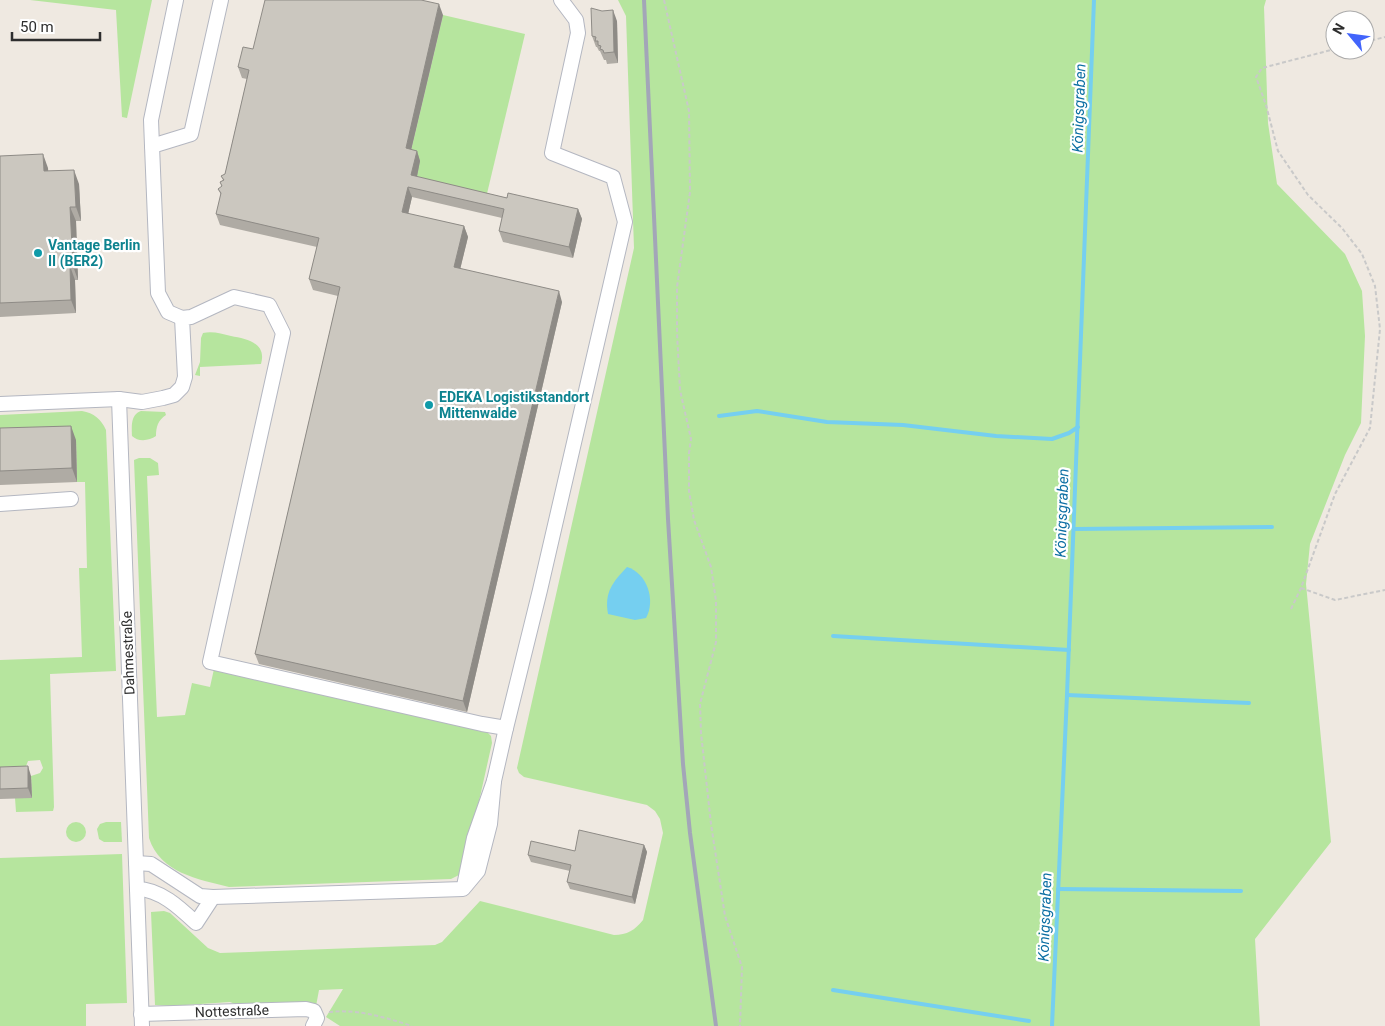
<svg xmlns="http://www.w3.org/2000/svg" width="1385" height="1026" font-family="Roboto,sans-serif">
	<style>
		.green { fill: #b6e59e }
		.water { fill: #75cff0 }
		.lines { fill: none; stroke-linecap: round; stroke-linejoin: round }
		.stream { stroke: #75cff0; stroke-width: 4 }
		.minor-casing { stroke: #b4b7c1; stroke-width: 16 }
		.path { stroke: #c9c9c9; stroke-width: 2; stroke-dasharray: 4 2.5; stroke-linecap: butt }
		.minor { stroke: #fff; stroke-width: 14 }
		.rail { stroke: #a3a6b8; stroke-width: 4 }
		.wall { fill: #afaba4 }
		.shaded-wall { fill: #8e8b86 }
		.building { fill: #cbc7bf; stroke: #8e8b86 }
		.culture-dot { fill: #0f9aa8; stroke: #fff; stroke-width: 2 }
		.labels { text-anchor: middle; stroke-width: 4.5; stroke-linejoin: round; paint-order: stroke }
		.culture-label { font-size: 14px; font-weight: bold; fill: #0d838f; stroke: #fff; text-anchor: start }
		.street-label { font-size: 14px; fill: #2e2e2e; stroke: #fff }
		.water-label { font-size: 15px; font-style: italic; fill: #0d6fa3; stroke: #fff }
	</style>
	<rect width="100%" height="100%" fill="#efe9e1"/>
	<g class="green">
		<polygon points="30,0 152,0 127,118 122,117 116,10"/>
		<path d="M618 0H1266L1264 7 1268 123 1277 184 1345 254 1362 291 1365 336 1361 423 1345 455 1310 544 1306 584 1331 842 1255 939 1260 1026H340L326 1017 343 989 319 990 316 1006 243 1007 230 1002 171 1006 155 1005 151 912 164 911 170 913 208 948 220 953 435 945 442 942 480 901 614 935C627 935 635 930 643 920L663 833 660 819 655 811 647 805 524 777 519 773 517 768 634 248 626 16Z"/>
		<polygon points="443,15 525,34 485,202 415,186 409,159"/>
		<path d="M203 333C213 331 222 334 231 336 247 339 267 343 261 364L200 367V376L195 375 200 362 201 338Z"/>
		<path d="M82 411C94 413 101 419 106 430L116 671 50 674 54 807 53 811 16 812 15 798H32L31 776 40 773 43 768 40 760 28 761 25 769 0 772V660L82 657 79 568H87L85 482H77L76 440 0 442V415Z"/>
		<path d="M141 411 165 412 166 415C158 420 156 427 156 436 149 441 138 442 132 436 132 427 130 415 141 411Z"/>
		<path d="M139 458H150L158 463 159 475 147 476 157 717 185 715 192 683 210 687 214 669 487 732 491 736 492 743 465 864 461 874 451 879 229 887C198 879 160 873 149 838L134 460Z"/>
		<circle cx="76" cy="832" r="10"/>
		<polygon points="106,822 121,822 122,842 104,842 99,839 97,829 100,824"/>
		<polygon points="122,854 127,1003 86,1004 86,1026 0,1026 0,858"/>
	</g>
	<path class="water" d="M627 567C647 573 656 600 646 618L635 620 608 614C604 592 613 582 627 567Z"/>
	<g class="lines">
		<g class="stream">
			<polyline points="719,416 757,411 827,422 903,425 996,436 1052,439 1069,433 1078,427"/>
			<polyline points="1074,529 1272,527"/>
			<polyline points="833,636 1069,650"/>
			<polyline points="1067,695 1249,703"/>
			<polyline points="1058,889 1241,891"/>
			<polyline points="833,990 1029,1021"/>
			<polyline points="1052,1026 1067,695 1094,0"/>
		</g>
		<g class="minor-casing">
			<g id="minor">
				<polyline points="152,146 151,120 176,0"/>
				<polyline points="182,318 168,312 158,293 152,146 191,134 221,0"/>
				<polyline points="119,399 142,1026"/>
				<polyline points="0,404 119,399 142,402 163,398 174,395 182,387 185,377 182,318 191,317 234,297 269,305 283,333 210,662 482,724 506,728 540,590 625,222 613,177 552,153 578,33 576,20 561,0"/>
				<polyline points="0,504 71,499"/>
				<polyline points="136,863 151,864 200,896 213,897 463,889 478,871 490,824 494,781"/>
				<polyline points="464,886 474,838 494,781 506,728"/>
				<path d="M137 889C160 889 180 908 196 923L213 897"/>
				<polyline points="141,1014 306,1009 314,1011 317,1018 313,1026"/>
			</g>
		</g>
		<g class="path">
			<polyline points="664,0 689,111 690,192 677,287 677,333 680,390 691,439 689,453 689,491 694,520 711,567 716,601 716,642 700,704 701,733 711,824 725,916 742,967 740,1026"/>
			<polyline points="1365,42 1385,37"/>
			<polyline points="1301,588 1335,600 1385,590"/>
			<polyline points="1291,609 1301,588 1335,494 1370,428 1380,329 1375,286 1362,254 1342,228 1308,195 1278,151 1266,105 1256,77 1262,68 1335,49"/>
			<path d="M329 1012C358 1009 384 1017 412 1026"/>
		</g>
		<use href="#minor" class="minor"/>
		<polyline class="rail" points="644,0 668,519 683,764 690,833 716,1026"/>
	</g>
	<g class="wall">
		<polygon points="443,15 411,150 417,151 420,161 417,177 507,198 578,209 582,219 573,258 503,242 499,231 502,218 412,197 408,214 464,226 468,237 460,269 562,302 467,712 259,664 255,654 338,296 313,290 309,279 317,247 220,225 216,214 221,195 218,189 222,187 220,182 223,180 221,176 225,174 247,79 242,78 238,67 253,49"/>
		<polygon points="617,21 618,63 607,64 606,60 604,60 600,51 599,51 597,47 596,47 592,36"/>
		<polygon points="0,156 48,168 48,171 79,184 81,221 76,221 78,280 75,280 76,313 0,317"/>
		<polygon points="0,428 76,440 77,482 0,485"/>
		<polygon points="0,767 31,776 32,798 0,799"/>
		<polygon points="644,845 647,852 635,904 570,889 567,882 570,871 531,862 528,855"/>
	</g>
	<g class="shaded-wall">
		<polygon points="439,4 443,15 409,159 406,148"/>
		<polygon points="613,10 617,21 618,63 614,52"/>
		<polygon points="417,151 420,161 415,186 411,175"/>
		<polygon points="43,154 48,168 49,185 44,171"/>
		<polygon points="74,170 79,184 81,221 76,207"/>
		<polygon points="408,187 412,197 406,223 402,212"/>
		<polygon points="70,207 76,221 78,280 73,266"/>
		<polygon points="578,209 582,219 573,258 569,247"/>
		<polygon points="464,226 468,237 458,278 454,267"/>
		<polygon points="70,266 75,280 76,313 71,300"/>
		<polygon points="559,291 562,302 467,712 463,701"/>
		<polygon points="71,426 76,440 77,482 72,468"/>
		<polygon points="28,766 31,776 32,798 28,788"/>
		<polygon points="644,845 647,852 635,904 632,897"/>
	</g>
	<g class="building">
		<polygon points="265,0 421,0 439,4 406,148 417,151 411,175 507,198 508,193 578,209 569,247 499,231 504,209 408,187 402,212 464,226 454,267 559,291 463,701 255,654 340,287 309,279 319,238 216,214 221,193 218,189 222,186 220,182 224,180 221,176 225,174 249,70 238,67 243,47 253,49"/>
		<polygon points="591,8 602,11 613,10 614,52 604,53 603,50 600,49 601,46 598,45 598,41 595,41 596,37 592,36"/>
		<polygon points="43,154 44,171 74,170 76,207 70,207 73,266 70,266 71,300 0,303 0,156"/>
		<polygon points="71,426 72,468 0,471 0,428"/>
		<polygon points="28,766 28,788 0,789 0,767"/>
		<polygon points="579,830 644,845 632,897 567,882 571,865 528,855 531,841 575,851"/>
	</g>
	<g class="culture-dot">
		<circle cx="38" cy="253" r="5"/>
		<circle cx="429" cy="405" r="5"/>
	</g>
	<g class="labels">
		<g class="culture-label">
			<text x="48" y="250">Vantage Berlin<tspan x="48" dy="16">II (BER2)</tspan></text>
			<text x="439" y="402">EDEKA Logistikstandort<tspan x="439" dy="16">Mittenwalde</tspan></text>
		</g>
		<g class="street-label">
			<text transform="translate(128 653) rotate(-92)" y="5">Dahmestraße</text>
			<text transform="translate(232 1011) rotate(-2)" y="5">Nottestraße</text>
		</g>
		<g class="water-label">
			<text transform="translate(1079 108) rotate(-88)" y="5">Königsgraben</text>
			<text transform="translate(1062 513) rotate(-88)" y="5">Königsgraben</text>
			<text transform="translate(1045 917) rotate(-88)" y="5">Königsgraben</text>
		</g>
	</g>
	<g transform="translate(1350 35) rotate(299)"><circle r="24" fill="#ffffff" stroke="#ababab"/>
	<path d="M0-4L9 19L0 12L-9 19Z" fill="#4264fb"/>
	<text y="-8" font-size="14" font-weight="bold" text-anchor="middle" fill="#2e2e2e">N</text>
	</g>
	<path d="M12 32v8h88v-8" fill="none" stroke="#2e2e2e" stroke-width="2.5"/>
	<text x="20" y="32" font-size="15" fill="#2e2e2e" stroke="#ffffff" stroke-width="4" paint-order="stroke">50 m</text>
</svg>
